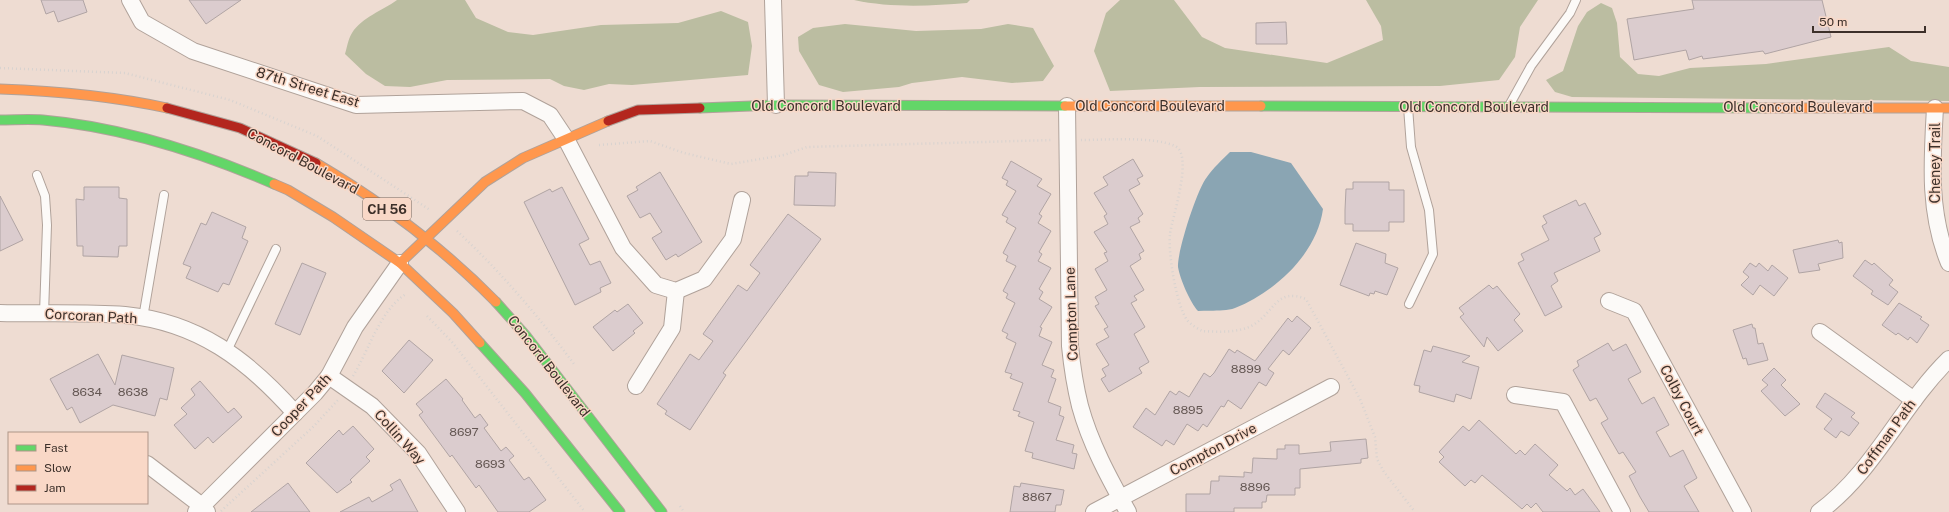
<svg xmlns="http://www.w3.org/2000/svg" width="1949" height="512" font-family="'Public Sans',sans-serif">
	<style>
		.forest { fill: #bbbda1 }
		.water { fill: #8aa5b3 }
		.building { fill: #dbccce; stroke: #b0a4a4 }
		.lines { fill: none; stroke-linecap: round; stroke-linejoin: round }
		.lane-casing { stroke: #b0a29a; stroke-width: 10 }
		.street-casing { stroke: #b0a29a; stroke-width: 18 }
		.fast-casing { stroke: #b0a29a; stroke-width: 11 }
		.slow-casing { stroke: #b0a29a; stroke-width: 11 }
		.jam-casing { stroke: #b0a29a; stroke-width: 11 }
		.path { stroke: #d8d3d0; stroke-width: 2.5; stroke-dasharray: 1 3; stroke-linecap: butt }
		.lane { stroke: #fcfaf8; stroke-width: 8 }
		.street { stroke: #fcfaf8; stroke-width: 16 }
		.fast { stroke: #63d668; stroke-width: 9 }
		.slow { stroke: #ff974d; stroke-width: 9 }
		.jam { stroke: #b3261e; stroke-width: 9 }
		.labels { text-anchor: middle; stroke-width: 3; stroke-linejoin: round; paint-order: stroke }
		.number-label { font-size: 12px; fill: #645753 }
		.shield { fill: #f9d8c7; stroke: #756259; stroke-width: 1 }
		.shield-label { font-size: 13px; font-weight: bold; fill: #3d302a }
		.street-label { font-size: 14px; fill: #3d302a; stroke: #f9d8c7 }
	</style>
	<rect width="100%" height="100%" fill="#eedcd2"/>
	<g class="forest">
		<path d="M397 0H465L476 18 508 32 533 35 601 25 678 23 721 11 748 22 752 46 748 75 632 85 609 84 584 90 564 86 550 79 447 80 410 87 385 86 366 74 345 54C347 48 348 39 352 33 362 17 382 11 397 0Z"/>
		<path d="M854 0H970L967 3C931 6 890 8 854 0Z"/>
		<polygon points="1120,0 1174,0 1202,37 1225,48 1327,63 1383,40 1381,26 1366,0 1538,0 1520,27 1515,57 1499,80 1440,86 1200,87 1110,91 1094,51 1106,13"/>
		<polygon points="1601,3 1612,8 1617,23 1620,57 1638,74 1659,76 1690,68 1766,64 1889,47 1911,61 1949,67 1949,101 1572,97 1555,92 1546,80 1563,71 1578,26 1587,12"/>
		<polygon points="845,24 916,31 981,29 1008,24 1033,28 1054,66 1043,81 1012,83 962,77 912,83 899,87 843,92 819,85 799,51 798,37 813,28"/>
	</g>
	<path class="water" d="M1230 152H1251L1291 163 1323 209C1317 254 1275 292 1235 308 1224 312 1209 310 1198 311 1190 302 1180 279 1178 267 1177 252 1197 189 1207 177 1213 168 1222 160 1230 152Z"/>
	<g class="building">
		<polygon points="41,0 83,0 87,12 58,22 54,11 46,14"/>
		<polygon points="189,0 241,0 206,24"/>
		<polygon points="1692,0 1822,0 1831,37 1765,54 1763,51 1703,59 1702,56 1689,60 1686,50 1634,60 1627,19 1694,9"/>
		<polygon points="1286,22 1287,44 1256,44 1256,23"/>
		<polygon points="1133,159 1143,176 1137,179 1140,184 1129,190 1143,214 1138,218 1140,222 1130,227 1144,251 1139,254 1141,259 1130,266 1144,290 1134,296 1137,300 1131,303 1145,327 1134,334 1149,362 1139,368 1142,373 1109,392 1101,379 1106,376 1102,369 1109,365 1096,344 1109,337 1104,329 1108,327 1095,306 1099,304 1095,297 1107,290 1095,269 1108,261 1104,253 1107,252 1094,232 1108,224 1104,216 1107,214 1094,193 1108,185 1103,177"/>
		<polygon points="1011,161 1042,179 1037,186 1051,194 1039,214 1042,216 1038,223 1051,231 1039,252 1042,254 1038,261 1051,268 1039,289 1043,292 1039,299 1052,307 1040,327 1042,328 1039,336 1052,342 1042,365 1054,370 1051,377 1056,379 1048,402 1061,407 1059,415 1064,417 1056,440 1074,445 1072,453 1077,454 1074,469 1032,458 1033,453 1025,451 1034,422 1018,416 1020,412 1013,410 1023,383 1010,378 1012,374 1005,372 1016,343 1006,338 1008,334 1002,331 1015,303 1006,298 1008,294 1003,291 1016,266 1006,261 1008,256 1003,253 1016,228 1006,222 1008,218 1002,215 1016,191 1006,185 1008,181 1002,178"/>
		<polygon points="660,172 702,242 678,257 676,254 666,260 652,238 662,232 650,213 640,218 627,196 638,190 636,187"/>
		<polygon points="808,172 836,173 835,206 794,205 795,176 808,176"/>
		<polygon points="1353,182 1389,182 1389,190 1404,190 1404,222 1389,222 1389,231 1353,231 1353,224 1345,224 1345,210 1346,189 1353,189"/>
		<polygon points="84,187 119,187 119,198 127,199 127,246 119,246 118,257 83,256 83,246 77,246 76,199 84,200"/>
		<polygon points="562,187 589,239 579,244 590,265 600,261 611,283 600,288 601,292 575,305 524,202 550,189 552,192"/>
		<polygon points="0,196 23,240 0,251"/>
		<polygon points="1576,200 1579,206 1585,203 1601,234 1594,238 1600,251 1554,273 1558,281 1551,286 1562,307 1545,316 1518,263 1524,260 1521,254 1549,240 1542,226 1547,223 1543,216"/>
		<polygon points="212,212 246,227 242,238 248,241 229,285 223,283 218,292 186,278 191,267 183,264 201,223 206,225"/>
		<polygon points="788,214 821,239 723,373 726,375 690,430 665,414 667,411 657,404 690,354 699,360 713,341 703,334 738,285 747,291 760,273 750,265"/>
		<polygon points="1838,240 1839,243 1842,242 1843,258 1818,264 1820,270 1799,273 1793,250"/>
		<polygon points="1356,243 1386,254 1385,263 1398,268 1387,295 1375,291 1374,294 1370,293 1369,296 1340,285"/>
		<polygon points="1865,260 1872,265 1874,263 1893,280 1889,285 1898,292 1888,305 1871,294 1873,291 1853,276"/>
		<polygon points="302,263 326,273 300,335 275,324"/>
		<polygon points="1750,263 1756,267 1759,263 1768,271 1772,265 1788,278 1774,296 1760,285 1753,295 1741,285 1749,277 1743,272"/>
		<polygon points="1489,285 1493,289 1497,286 1520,314 1514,320 1523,331 1498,351 1487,337 1484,347 1460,317 1464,314 1459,308"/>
		<polygon points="1899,303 1922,317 1920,319 1929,325 1917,343 1910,337 1908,340 1898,333 1896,335 1882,325"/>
		<polygon points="628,304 643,323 633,331 635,333 613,351 593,327 615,310 617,312"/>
		<polygon points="1297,316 1311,328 1289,355 1283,350 1268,369 1274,373 1266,386 1259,382 1241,409 1228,400 1224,407 1221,406 1207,427 1203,424 1198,431 1187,424 1174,445 1166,440 1162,446 1133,427 1146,408 1155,415 1170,391 1176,395 1179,391 1189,397 1204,373 1210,377 1214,373 1229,349 1235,353 1237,350 1255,361 1288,318 1292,322"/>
		<polygon points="1752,324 1753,328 1755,328 1758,344 1763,343 1768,360 1748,365 1746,358 1743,359 1733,330"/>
		<polygon points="409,340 433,360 404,393 382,371"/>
		<polygon points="1608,343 1613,351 1626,344 1641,372 1628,379 1642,404 1654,397 1669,425 1656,432 1670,457 1683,450 1697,478 1684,486 1699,512 1649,512 1640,497 1629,476 1636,472 1623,452 1619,454 1601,423 1608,419 1596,398 1590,401 1573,370 1579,366 1577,361"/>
		<polygon points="1433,346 1470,356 1462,362 1479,367 1471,399 1456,394 1454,402 1419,392 1420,386 1414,385 1424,350 1431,352"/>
		<polygon points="98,354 115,385 122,355 174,368 167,400 160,398 155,416 113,405 80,423 72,407 67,410 50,379"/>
		<polygon points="1774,368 1786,380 1781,385 1800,404 1785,416 1761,391 1768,385 1762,380"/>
		<polygon points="446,379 463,399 462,400 475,418 480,414 488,425 484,428 501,451 506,447 514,456 509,460 524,480 529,477 546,500 529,512 498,512 479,485 476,488 452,455 450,457 419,415 423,412 416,404"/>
		<polygon points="200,381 228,413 234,408 242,417 213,443 208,437 195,449 174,425 187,414 181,408 195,395 191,389"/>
		<polygon points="1825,393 1855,413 1851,417 1859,423 1849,436 1841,431 1836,438 1824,429 1832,419 1816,407"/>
		<polygon points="1479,420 1516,454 1520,450 1525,455 1535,444 1558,465 1549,475 1567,491 1570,488 1575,495 1583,489 1600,512 1543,512 1536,503 1531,508 1527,504 1522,509 1482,475 1475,483 1471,480 1465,486 1439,462 1444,457 1439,452 1463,426 1469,431"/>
		<polygon points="353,426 374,449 366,457 370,461 350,480 352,482 337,493 306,463 339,430 343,435"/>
		<polygon points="1366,439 1368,458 1361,459 1361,463 1300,469 1300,488 1295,488 1295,495 1267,495 1266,502 1262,502 1262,508 1234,508 1234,512 1186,512 1186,494 1210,494 1211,481 1219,481 1219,476 1244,477 1244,472 1252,473 1253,458 1277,459 1277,449 1285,449 1285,445 1299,445 1299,454 1331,451 1330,442"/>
		<polygon points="400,479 418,512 340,512 369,497 372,502 393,490 390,485"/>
		<polygon points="288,483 310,512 251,512"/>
		<polygon points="1021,483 1064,490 1061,505 1056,505 1055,512 1010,512 1014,486 1020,487"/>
	</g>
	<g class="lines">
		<g class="lane-casing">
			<g id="lane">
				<polyline points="1510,104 1531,66 1570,13 1576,0"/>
				<polyline points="1408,107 1411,147 1429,210 1433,254 1409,304"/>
				<polyline points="37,175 45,196 47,225 44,314"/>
				<polyline points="143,318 164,195"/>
				<polyline points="227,351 276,249"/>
			</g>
		</g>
		<g class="street-casing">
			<g id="street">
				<polyline points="130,0 142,22 193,51 356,105 523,101 550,115 566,139 623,248 656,285 676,291 704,279 733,239 742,200"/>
				<polyline points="773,0 776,105"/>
				<path d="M1067 106 1070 346C1072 366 1075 386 1080 406 1090 443 1109 478 1128 512"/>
				<path d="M1935 108C1932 161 1928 212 1949 263"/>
				<polyline points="1609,301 1634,311 1743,512"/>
				<path d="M0 313C42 314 84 312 125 315 198 322 248 360 295 413"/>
				<polyline points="1820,332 1914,400"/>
				<polyline points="329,376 372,406 418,453 457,512"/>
				<polyline points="636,386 672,328 676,291"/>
				<polyline points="1515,395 1563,402 1622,512"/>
				<polyline points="147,464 202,506 207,512"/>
				<polyline points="196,512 315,393 329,376 355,327 400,263"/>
				<polyline points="1094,512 1331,387"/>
				<path d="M1819 512C1874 472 1901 406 1949 359"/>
			</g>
		</g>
		<g class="fast-casing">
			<g id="fast">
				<polyline points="1261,106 1766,108"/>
				<polyline points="700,108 776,105 1065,106"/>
				<path d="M0 120C14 120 29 119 43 120 123 127 200 152 274 184"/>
				<polyline points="496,302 527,337 662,512"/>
				<polyline points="480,343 525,393 620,512"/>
			</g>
		</g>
		<g class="slow-casing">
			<g id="slow">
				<path d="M0 89C56 91 112 96 167 108"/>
				<polyline points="1065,106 1261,106"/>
				<polyline points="1766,108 1949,108"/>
				<path d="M316 163C382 202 442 247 496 302"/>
				<polyline points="274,184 288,190 333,217 400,263 453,313 480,343"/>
				<polyline points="400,263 485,182 523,158 608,121"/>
			</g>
		</g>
		<g class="jam-casing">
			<g id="jam">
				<polyline points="167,108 240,128 316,163"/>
				<polyline points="608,121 638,110 700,108"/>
			</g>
		</g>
		<g class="path">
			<polyline points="0,68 125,73 230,100 317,136 430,210"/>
			<path d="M1081 140C1106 140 1153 136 1175 146 1194 155 1172 218 1170 234 1168 253 1176 304 1187 320 1191 325 1197 328 1202 331 1218 332 1239 333 1253 325 1274 313 1276 287 1306 299L1360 399 1375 437 1377 459 1384 472 1415 512"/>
			<polyline points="599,145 650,141 684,153 731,164 784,155 807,147 1052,140"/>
			<path d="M457 231C501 272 539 317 574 364"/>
			<polyline points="427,316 452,342 585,512"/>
			<path d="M353 376C369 350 380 310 406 294"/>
			<polyline points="680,506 684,512"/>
			<polyline points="221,511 313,427 338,400"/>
		</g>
		<use href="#lane" class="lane"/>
		<use href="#street" class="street"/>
		<use href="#fast" class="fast"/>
		<use href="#slow" class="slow"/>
		<use href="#jam" class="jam"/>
	</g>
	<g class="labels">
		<g class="number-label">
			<text x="1246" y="373">8899</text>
			<text x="87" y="396">8634</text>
			<text x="133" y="396">8638</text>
			<text x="1188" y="414">8895</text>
			<text x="464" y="436">8697</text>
			<text x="490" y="468">8693</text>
			<text x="1255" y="491">8896</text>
			<text x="1037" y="501">8867</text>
		</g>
		<rect class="shield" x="363" y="198" width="48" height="22" rx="3"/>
		<g class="shield-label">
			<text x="387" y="214">CH 56</text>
		</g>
		<g class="street-label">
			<text transform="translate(308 87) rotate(17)" y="5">87th Street East</text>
			<text x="826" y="111">Old Concord Boulevard</text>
			<text x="1150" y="111">Old Concord Boulevard</text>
			<text x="1474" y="112">Old Concord Boulevard</text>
			<text x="1798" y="112">Old Concord Boulevard</text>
			<text transform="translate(303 161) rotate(28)" y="5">Concord Boulevard</text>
			<text transform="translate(1935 163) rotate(-90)" y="5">Cheney Trail</text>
			<text transform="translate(1071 314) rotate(-92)" y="5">Compton Lane</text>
			<text transform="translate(91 316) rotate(3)" y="5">Corcoran Path</text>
			<text transform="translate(549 366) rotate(52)" y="5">Concord Boulevard</text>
			<text transform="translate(1682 400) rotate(62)" y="5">Colby Court</text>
			<text transform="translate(301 405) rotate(-47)" y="5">Cooper Path</text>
			<text transform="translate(400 437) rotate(48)" y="5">Collin Way</text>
			<text transform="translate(1886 437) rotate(-54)" y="5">Coffman Path</text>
			<text transform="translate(1213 449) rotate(-28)" y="5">Compton Drive</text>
		</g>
	</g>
	<rect x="8" y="432" width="140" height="72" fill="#f9d8c7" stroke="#ae9588"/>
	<rect x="16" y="445" width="20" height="6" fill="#63d668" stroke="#ae9588"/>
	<text x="44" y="452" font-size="12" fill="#3d302a">Fast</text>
	<rect x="16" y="465" width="20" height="6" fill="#ff974d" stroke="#ae9588"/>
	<text x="44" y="472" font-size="12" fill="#3d302a">Slow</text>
	<rect x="16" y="485" width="20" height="6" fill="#b3261e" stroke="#ae9588"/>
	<text x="44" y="492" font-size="12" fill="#3d302a">Jam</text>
	<path d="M1813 26v6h112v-6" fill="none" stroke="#3d302a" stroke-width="2"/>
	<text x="1819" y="26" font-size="12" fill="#3d302a" stroke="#f9d8c7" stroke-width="3" paint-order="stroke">50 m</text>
</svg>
